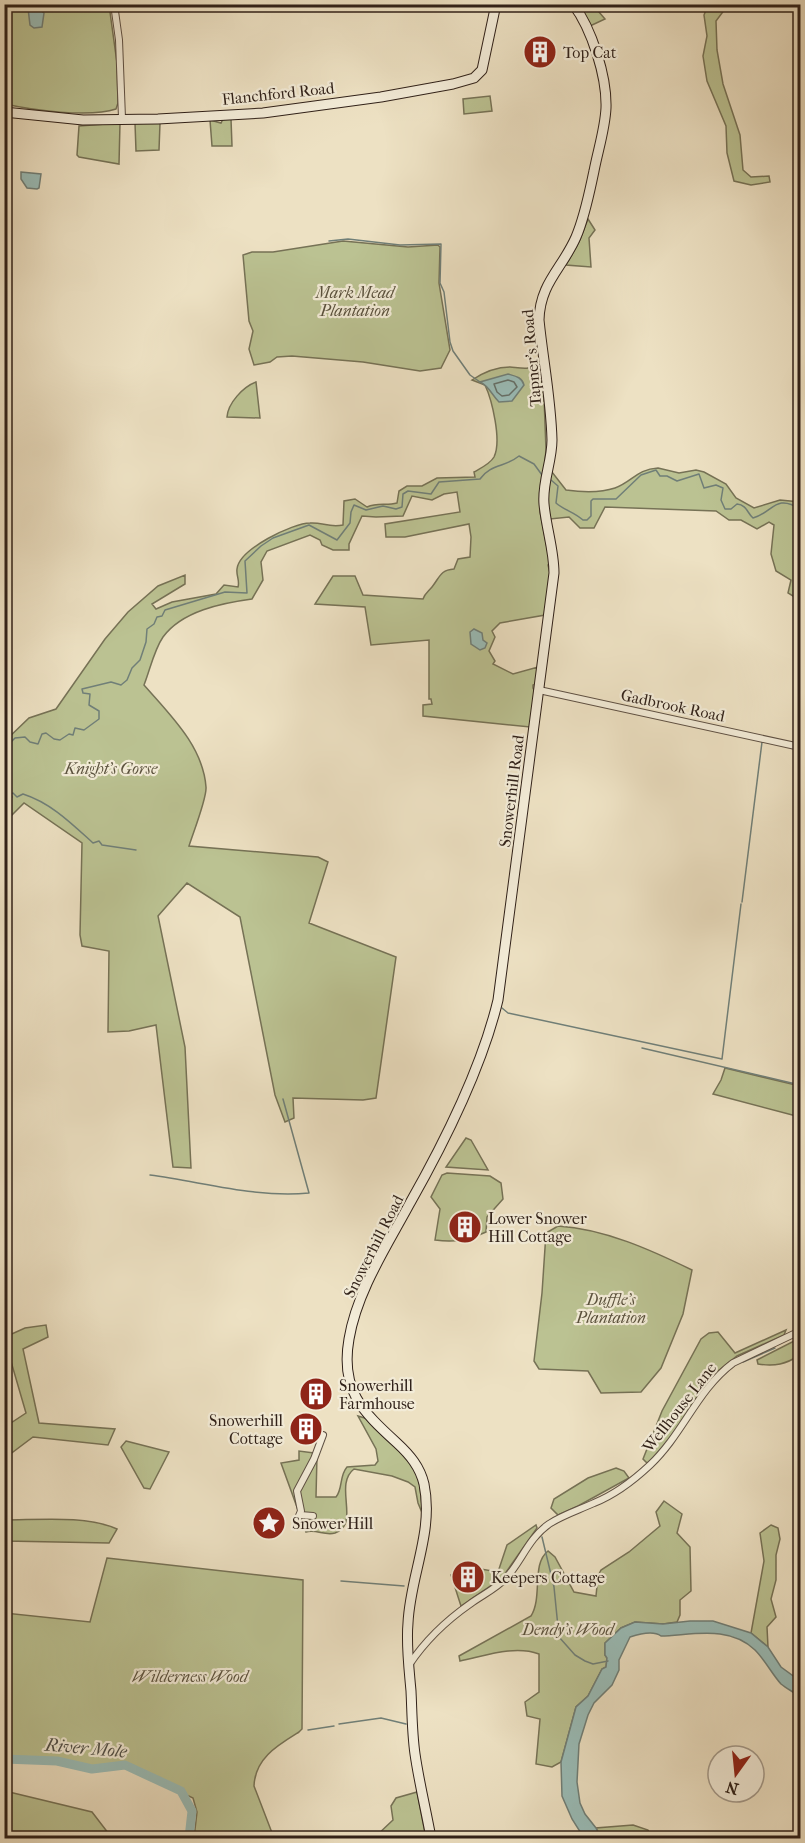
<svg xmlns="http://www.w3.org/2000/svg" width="805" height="1843" font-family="'IM FELL French Canon',serif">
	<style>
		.green { fill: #bbc292; stroke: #767256; stroke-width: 1.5 }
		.water { fill: #9abdb8; stroke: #707f78; stroke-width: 1.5 }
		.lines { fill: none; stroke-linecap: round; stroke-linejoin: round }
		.shore { stroke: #656f68; stroke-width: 1.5 }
		.stream { stroke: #707f78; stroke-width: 1.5 }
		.river { stroke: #9abdb8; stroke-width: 9 }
		.street-casing { stroke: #5f5144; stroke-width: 8 }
		.secondary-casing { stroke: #302119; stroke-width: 11 }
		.street { stroke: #f3ecd8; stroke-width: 6 }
		.secondary { stroke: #f3ecd8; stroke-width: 9 }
		.labels { text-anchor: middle; stroke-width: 4.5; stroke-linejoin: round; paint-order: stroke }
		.poi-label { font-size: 16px; fill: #302119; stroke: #f3ecd8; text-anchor: start }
		.street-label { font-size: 16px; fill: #302119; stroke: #f3ecd8 }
		.park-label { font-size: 16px; font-style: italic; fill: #5a513d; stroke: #f3ecd8 }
		.water-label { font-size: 18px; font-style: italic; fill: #505049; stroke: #f3ecd8 }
	</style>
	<rect width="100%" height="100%" fill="#ede1c3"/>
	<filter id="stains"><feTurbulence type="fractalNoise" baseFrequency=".00333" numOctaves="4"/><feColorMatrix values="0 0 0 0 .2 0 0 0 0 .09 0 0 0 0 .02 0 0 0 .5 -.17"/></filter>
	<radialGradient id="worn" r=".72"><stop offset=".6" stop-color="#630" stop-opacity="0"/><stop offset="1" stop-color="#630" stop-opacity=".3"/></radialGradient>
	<g class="green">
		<path d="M4 5H109L117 63 118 103 116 109C89 118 32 110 5 104Z"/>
		<polygon points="583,5 593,5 605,19 590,26 579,8"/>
		<polygon points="708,5 725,5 725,9 716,21 717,50 723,84 740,135 743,170 751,177 769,176 770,182 751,185 734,181 727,153 726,126 707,81 703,56 707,36 704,15"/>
		<polygon points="490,96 492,111 464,114 463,99"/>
		<polygon points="223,119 231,119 232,146 212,146 210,120 221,123"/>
		<polygon points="120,123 119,164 79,157 77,155 79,126"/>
		<polygon points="135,123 160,123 159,150 136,151"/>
		<polygon points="588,219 595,230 589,238 591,267 566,265 579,242"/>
		<polygon points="343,241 408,247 438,245 440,247 439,283 450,350 441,368 420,371 363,362 292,356 277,357 270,362 254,365 249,349 253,331 249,321 243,255 252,252 273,252"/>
		<path d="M539 365 544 397 546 450 540 512 550 563 548 565 550 573 545 615 500 623 492 631 495 637 489 651 495 661 493 664 513 674 538 667 536 684 533 685V688L535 692 530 727 423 716V705L432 704 431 699H429V640L371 645 365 607 315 604 333 576H355L363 595 423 599C425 593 428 592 432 587 440 577 440 570 454 569L458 559 470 557 471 537 469 524 405 537H386L385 524 460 512 457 492 444 494 432 500 412 496 403 516 376 517 362 516 349 544V550H333L322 545 320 540 310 535 267 551 261 562 263 580 252 599C222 603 182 611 163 637 154 650 150 670 144 685 170 715 203 746 206 787 207 798 193 833 189 846L318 857 328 862 309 923 396 957 376 1098 363 1100 293 1098 294 1118 285 1122 275 1095 240 917 187 883 158 916 185 1047 191 1168 173 1167 156 1025 129 1031 108 1032 109 951 82 946 80 935 82 843 24 803 5 822V741L29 718 56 709 105 639 128 612 158 586 185 575V584L152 604 156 609 172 602 216 594 224 585 238 587C240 581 236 575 237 569 239 549 293 523 310 523 322 522 329 528 343 525L344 501 355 499 367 507C378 502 386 506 397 503L399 491 407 486H422L437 478 475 477 474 472C481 468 490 464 494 457 502 441 492 400 485 385L472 380C484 372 495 367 510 367 521 368 528 370 539 365Z"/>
		<path d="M256 382 260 418 227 417C228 403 243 387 256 382Z"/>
		<path d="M658 468 679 473 696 470 704 472 726 484 736 498 754 508 780 500 800 502V597L796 598 788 593 791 580 776 571 771 554 774 525 769 522 757 529 741 520H729L716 511 605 507 594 528H580L569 517 550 519 546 492 552 472 566 490C581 492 600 493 615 488 632 482 637 469 658 468Z"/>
		<polygon points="725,1068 800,1086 800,1117 713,1094 721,1080"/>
		<polygon points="466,1138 471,1140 488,1170 446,1167"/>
		<path d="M447 1173 490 1176 501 1183 503 1199 487 1217 486 1232C468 1240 455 1243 435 1240L440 1209 431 1197 442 1175Z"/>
		<path d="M558 1226C605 1229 651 1250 692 1270L683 1314 661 1368 641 1392 601 1393 588 1371 539 1369 534 1361 542 1293 546 1233Z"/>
		<polygon points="46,1325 48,1337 23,1349 39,1423 115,1429 108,1445 33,1437 5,1458 5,1427 26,1413 10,1358 5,1356 5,1337 25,1328"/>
		<polygon points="786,1330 784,1335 737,1356 713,1375 678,1430 651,1460 647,1463 643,1459 662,1411 701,1339 709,1333 718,1332 735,1353"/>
		<path d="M800 1338V1355C786 1364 775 1367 758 1364L757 1360Z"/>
		<path d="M358 1416 368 1419 418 1470 423 1515 418 1503 415 1487 408 1482 392 1476 354 1469C333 1485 361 1524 335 1533 325 1536 316 1529 306 1532L281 1463 299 1460V1451L314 1453 317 1456 316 1497H336C343 1489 339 1476 347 1467L375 1465 378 1461 376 1449Z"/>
		<polygon points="126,1441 169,1452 150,1489 144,1488 121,1447"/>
		<polygon points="616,1468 624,1471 629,1478 578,1506 558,1515 551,1508 554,1499 588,1478"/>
		<path d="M664 1501 682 1514 677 1533 690 1547 691 1591 680 1600V1615L677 1622 663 1624 635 1622 621 1628 605 1643V1655L607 1658 606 1667 602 1669 588 1696 576 1707 561 1762 552 1767 536 1764 540 1719 527 1716 525 1702 539 1692V1654C514 1645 485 1656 460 1661L459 1656 531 1616C543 1597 531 1564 548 1551L555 1557 574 1592 596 1596 598 1576 601 1570 629 1552 660 1526 656 1512Z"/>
		<path d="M4 1520C38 1520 86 1515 117 1529L109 1543 5 1541Z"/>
		<polygon points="536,1525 537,1528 502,1578 461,1606 451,1575 469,1567 498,1572 507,1545"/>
		<polygon points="771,1525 778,1528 780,1539 776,1555 776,1580 771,1599 776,1617 767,1627 768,1647 751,1633 764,1561 760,1533"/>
		<path d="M107 1558 303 1580 302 1729 299 1732C278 1745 255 1758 254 1786L274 1838H194L197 1812 193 1798 125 1765 92 1769 57 1761 5 1759V1613L90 1622Z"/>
		<polygon points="5,1791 92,1812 112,1838 5,1838"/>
		<polygon points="417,1792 426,1838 376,1838 376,1836 393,1820 391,1806 396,1798"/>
		<polygon points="633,1825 648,1830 651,1838 601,1838 596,1828"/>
	</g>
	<g class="water">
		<polygon points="32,5 39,5 40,10 44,13 42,27 34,28 30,25 28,8"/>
		<polygon points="21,172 41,174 39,188 37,189 27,188 21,179"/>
		<path d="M508 374C515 376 522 377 524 385L512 401 499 402C492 395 489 386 480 382Z"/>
		<polygon points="474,629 482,633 483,640 487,643 485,648 480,650 471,644 470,632"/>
		<path d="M690 1621H713L751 1633 768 1647 781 1667 800 1681V1697C794 1692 787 1689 781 1684 772 1674 765 1660 755 1650 729 1625 693 1635 661 1636 653 1630 639 1634 630 1637L619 1660V1670L612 1685 594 1703 588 1715 579 1744 577 1782 580 1803 585 1814 596 1828 601 1838H584L572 1819 562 1796 561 1762 576 1707 588 1696 602 1669 606 1667 607 1658 605 1655V1643L621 1628 635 1622 663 1624Z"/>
	</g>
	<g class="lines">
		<polygon class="shore" points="508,380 514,382 517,387 509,395 502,396 497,392 494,384"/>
		<g class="stream">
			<polyline points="329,241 348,239 400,245 441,244 440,283 444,292 450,342 453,351 470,375 480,382"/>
			<path d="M551 480 558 486 556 503C564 510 574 512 583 520H587L591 516V501L593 499H616L641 475 656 470 660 476H667L677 481 699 474 704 488 716 485 723 488 721 500 725 509H731L737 504C747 505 747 513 753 518 773 513 775 493 800 509"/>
			<path d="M4 749 15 738 25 737 30 742 38 744 42 734 46 733 54 739 60 740 69 734 73 735 75 728 84 730 99 719V711L89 705 90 694 83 693 82 689 111 682 121 685 127 680 132 668 140 660 146 642 147 629 154 624 157 617 162 616 165 610 225 592 247 593 245 561 261 546 273 538 309 525 337 540 350 523 351 512 354 505 366 510 383 506 396 509 402 507 403 494 408 491 431 494 439 482 480 479C490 464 506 467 519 456L534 464 542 475"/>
			<path d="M4 798 11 799 12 797 10 794 13 793 17 797 23 794C51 803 71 823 93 843L99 841 102 845 136 850"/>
			<polyline points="742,902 762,742"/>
			<polyline points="502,1008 508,1013 722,1059 741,904"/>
			<polyline points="642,1048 800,1085"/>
			<path d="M150 1175C203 1182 255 1198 309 1193L283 1099"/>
			<polyline points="743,1362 775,1348"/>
			<polyline points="542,1537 554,1587 559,1637 575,1655 585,1661 593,1664 608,1661"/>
			<polyline points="341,1581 404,1586"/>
			<polyline points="339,1724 381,1718 406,1724"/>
			<polyline points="308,1730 334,1726"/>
		</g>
		<polyline class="river" points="4,1759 57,1761 92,1769 125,1765 181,1791 192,1811 189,1838"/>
		<g class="street-casing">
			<g id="street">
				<polyline points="114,4 119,40 122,118"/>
				<polyline points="539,690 800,747"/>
				<polyline points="300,1515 313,1516"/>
				<polyline points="298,1518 301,1511 297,1491 314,1459 323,1435"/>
				<path d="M409 1665C425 1641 447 1620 470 1604 482 1595 496 1589 507 1577 522 1560 529 1538 549 1524 563 1515 579 1510 594 1503 614 1495 634 1480 650 1465 683 1434 697 1390 733 1363L800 1331"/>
			</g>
		</g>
		<g class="secondary-casing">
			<g id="secondary">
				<polyline points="4,112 83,120 158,119 263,113 381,97 453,84 474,78 482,70 496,4"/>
				<path d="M431 1838C426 1810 419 1782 415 1754 412 1733 412 1711 411 1691 409 1668 406 1645 408 1623 410 1576 434 1532 424 1484 420 1467 410 1455 397 1443 362 1411 340 1390 349 1339 357 1291 387 1246 410 1203 444 1143 482 1067 498 1000L554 573C554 550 546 527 544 504 542 482 552 462 552 440 551 399 543 360 539 320 540 283 562 269 576 237 585 216 589 194 594 171 598 150 605 129 606 108 607 77 592 29 573 4"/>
			</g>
		</g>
		<use href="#street" class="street"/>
		<use href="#secondary" class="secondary"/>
	</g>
	<defs>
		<g id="building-disc" transform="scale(1.725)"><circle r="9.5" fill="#8f2418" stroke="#f3ecd8"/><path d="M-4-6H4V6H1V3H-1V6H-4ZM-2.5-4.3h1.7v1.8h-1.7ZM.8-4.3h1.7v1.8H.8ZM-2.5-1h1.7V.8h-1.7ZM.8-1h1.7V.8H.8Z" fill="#fff"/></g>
		<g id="sight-disc" transform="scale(1.725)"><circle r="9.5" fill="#8f2418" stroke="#f3ecd8"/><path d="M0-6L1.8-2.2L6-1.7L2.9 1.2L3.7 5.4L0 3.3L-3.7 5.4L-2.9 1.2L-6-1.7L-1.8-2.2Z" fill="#fff"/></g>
	</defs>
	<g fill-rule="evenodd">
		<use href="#building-disc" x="540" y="52"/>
		<use href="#building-disc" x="465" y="1227"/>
		<use href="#building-disc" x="316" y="1394"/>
		<use href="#building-disc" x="306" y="1429"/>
		<use href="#sight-disc" x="269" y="1523"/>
		<use href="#building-disc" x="468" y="1577"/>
	</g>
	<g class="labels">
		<g class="poi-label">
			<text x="563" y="58">Top Cat</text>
			<text x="488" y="1224">Lower Snower<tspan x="488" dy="18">Hill Cottage</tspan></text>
			<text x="339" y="1391">Snowerhill<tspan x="339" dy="18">Farmhouse</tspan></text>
			<text x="283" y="1426" text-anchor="end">Snowerhill<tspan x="283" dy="18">Cottage</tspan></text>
			<text x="292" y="1529">Snower Hill</text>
			<text x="491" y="1583">Keepers Cottage</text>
		</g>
		<g class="street-label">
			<text transform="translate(278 93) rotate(-6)" y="6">Flanchford Road</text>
			<text transform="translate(531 358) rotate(-95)" y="6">Tapner's Road</text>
			<text transform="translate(673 705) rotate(12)" y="6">Gadbrook Road</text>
			<text transform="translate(511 791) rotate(-83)" y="6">Snowerhill Road</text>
			<text transform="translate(373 1246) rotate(-63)" y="6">Snowerhill Road</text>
			<text transform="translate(679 1407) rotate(-52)" y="6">Wellhouse Lane</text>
		</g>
		<g class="park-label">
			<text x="355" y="298">Mark Mead<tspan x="355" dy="18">Plantation</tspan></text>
			<text x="111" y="774">Knight's Gorse</text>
			<text x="611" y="1305">Duffle's<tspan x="611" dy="18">Plantation</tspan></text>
			<text x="568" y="1635">Dendy's Wood</text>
			<text x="190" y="1682">Wilderness Wood</text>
		</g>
		<g class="water-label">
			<text transform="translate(86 1748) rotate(5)" y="6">River Mole</text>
		</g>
	</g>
	<rect width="805" height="1843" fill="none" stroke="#ede1c3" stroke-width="24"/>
	<rect x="6" y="6" width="793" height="1831" fill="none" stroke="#302119" stroke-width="3"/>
	<rect x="12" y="12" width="781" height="1819" fill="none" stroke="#302119" stroke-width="1.5"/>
	<g transform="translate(736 1774) rotate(195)"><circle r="28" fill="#f3ecd8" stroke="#a59b8c" stroke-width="1.5"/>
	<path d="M0-4.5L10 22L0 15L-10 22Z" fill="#8f2418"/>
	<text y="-9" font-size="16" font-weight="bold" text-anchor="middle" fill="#302119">N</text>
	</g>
	<rect width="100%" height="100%" filter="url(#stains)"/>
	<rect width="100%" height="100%" fill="url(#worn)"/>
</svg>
